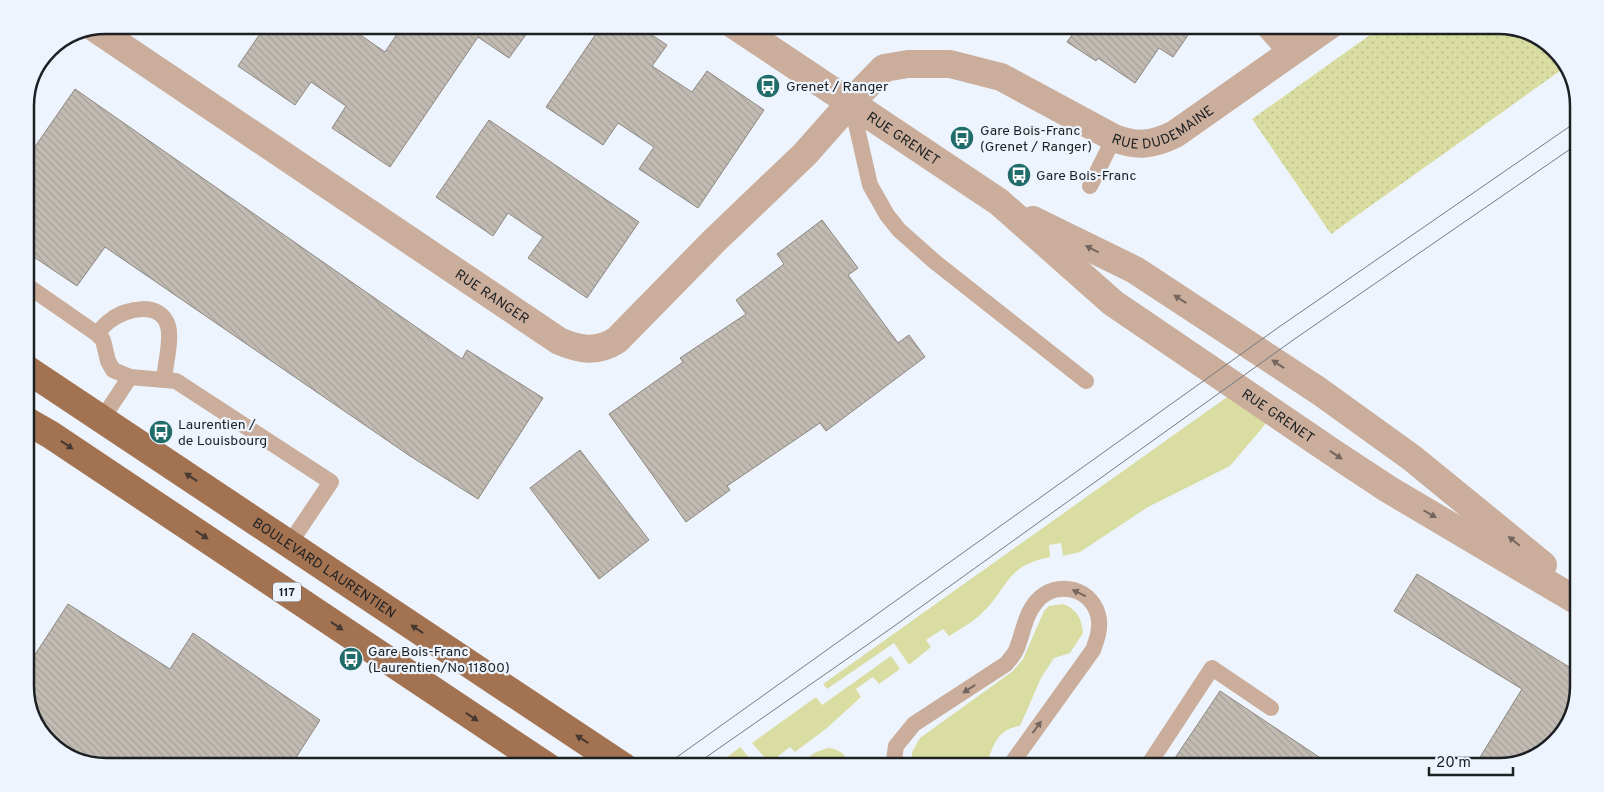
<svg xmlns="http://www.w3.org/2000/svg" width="1604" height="792" font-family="Overpass,sans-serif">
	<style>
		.grass { fill: #dadda1 }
		.garden { fill: url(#garden-dots) }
		.building { fill: url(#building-back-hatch); stroke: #8d877f }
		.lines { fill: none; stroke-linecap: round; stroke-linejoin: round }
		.service { stroke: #caad9b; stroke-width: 16 }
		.minor { stroke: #caad9b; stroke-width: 28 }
		.tertiary { stroke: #caad9b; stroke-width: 28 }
		.primary { stroke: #a37251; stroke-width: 28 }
		.tram { stroke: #757a7f; stroke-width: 1 }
		.oneway { fill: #74665f }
		.oneway2 { fill: #453931 }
		.labels { text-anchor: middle; stroke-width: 4.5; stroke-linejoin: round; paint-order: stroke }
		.shield { fill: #edf4fd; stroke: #5b6064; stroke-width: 1 }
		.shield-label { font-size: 12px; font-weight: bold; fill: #1d2023 }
		.poi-label { font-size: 14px; fill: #1d2023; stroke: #edf4fd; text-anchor: start }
		.street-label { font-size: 14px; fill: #1d2023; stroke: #edf4fd }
		.rim { fill: none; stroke: #1d2023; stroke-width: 2.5 }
	</style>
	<defs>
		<pattern id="garden-dots" width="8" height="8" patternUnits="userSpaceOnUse" patternTransform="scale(1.25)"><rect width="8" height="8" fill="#dadda1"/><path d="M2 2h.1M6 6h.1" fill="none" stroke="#bbbd8a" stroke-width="1.8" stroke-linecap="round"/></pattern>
		<pattern id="building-back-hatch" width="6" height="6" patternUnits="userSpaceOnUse" patternTransform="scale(1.25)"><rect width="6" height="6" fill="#c1bbb3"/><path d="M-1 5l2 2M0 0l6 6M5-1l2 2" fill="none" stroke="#a5a09a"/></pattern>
	</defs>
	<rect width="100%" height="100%" fill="#edf4fd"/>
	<g class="grass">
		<path d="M1230 395 1268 421 1230 466 1148 507 1080 552 1063 556 1061 543 1049 545 1050 557C1004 566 1009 588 981 614 972 623 960 629 949 636L943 629 926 640 931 647 909 665 894 643 827 689 823 684Z"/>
		<path d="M1063 604C1077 609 1082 619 1083 633L1070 653 1054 658 1041 678 1020 726C995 730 994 747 985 767H911L912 752 920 738 1013 671 1023 659 1044 611 1049 606Z"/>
		<polygon points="891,656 900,669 879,684 873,677 856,689 861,697 827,728 795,752 790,747 777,757 781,763 777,767 773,767 752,743 816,697 822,705"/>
		<polygon points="740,747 757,767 715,767"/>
		<path d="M828 748C840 749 848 756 850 767H794L816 752Z"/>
	</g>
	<polygon class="garden" points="1384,25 1498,25 1533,33 1565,61 1567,66 1331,234 1252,119"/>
	<g class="building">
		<polygon points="266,25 346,25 385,52 403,25 533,25 509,58 478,37 390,167 332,128 346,106 311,82 295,105 238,66"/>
		<polygon points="602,25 637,25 667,45 652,66 692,92 707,71 764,110 698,208 639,169 654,147 618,123 603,145 546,107"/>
		<polygon points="1079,25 1195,25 1173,57 1159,48 1135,83 1098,58 1096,61 1067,42"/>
		<polygon points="75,89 462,359 467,350 543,398 478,499 410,456 105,247 77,286 25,251 25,161"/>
		<polygon points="489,120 639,222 587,298 528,258 543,237 508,213 493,236 436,197"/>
		<polygon points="822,220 858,268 848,275 898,343 909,335 925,357 826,431 820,423 727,486 730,490 686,522 609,414 683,362 680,358 746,314 736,300 784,264 777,254"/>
		<polygon points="580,450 649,540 599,579 530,488"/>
		<polygon points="1417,574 1579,673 1579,686 1571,721 1569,724 1565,721 1543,753 1498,767 1474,767 1522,689 1394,611"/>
		<polygon points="68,604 170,669 193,633 320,720 290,767 106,767 71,759 39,731 25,691 25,670"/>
		<polygon points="1220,691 1334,767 1169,767"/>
	</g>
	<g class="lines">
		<g class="service">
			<polyline points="851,102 870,185 887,215 899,230 935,262 1086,381"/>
			<polyline points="1090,186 1114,138"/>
			<polyline points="25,284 97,334 103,340 108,361 113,370 130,377 176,381 331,482 290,543"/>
			<path d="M97 334C101 329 106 323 111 320 126 308 161 301 168 326 172 341 165 364 164 380"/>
			<polyline points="102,419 130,377"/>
			<path d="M893 767 896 746 914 724 1006 664C1010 659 1015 654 1017 648 1023 633 1025 615 1036 602 1056 578 1095 588 1099 620 1100 631 1097 639 1093 650L1009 767"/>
			<polyline points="1147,767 1212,668 1271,708"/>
		</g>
		<g class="minor">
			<polyline points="1269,25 1292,51"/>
			<path id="s1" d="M96 29 559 341C580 350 597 353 617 340L714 241 805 154 851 102"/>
		</g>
		<g class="tertiary">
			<path id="s2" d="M734 25 999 202 1113 303 1332 452 1388 489 1579 602"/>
			<path id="s3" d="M851 102 884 68 908 64H950L1001 77 1114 138C1137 147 1153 145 1175 134L1330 25"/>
			<polyline points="1033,220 1135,270 1319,391 1412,458 1543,565"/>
		</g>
		<g class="primary">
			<path id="s4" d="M25 368 624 767"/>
			<polyline points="25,420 51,435 548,767"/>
		</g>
		<g class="tram">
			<polyline points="663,767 1279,327 1579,120"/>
			<polyline points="692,767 890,629 1296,338 1579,143"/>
		</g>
	</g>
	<defs><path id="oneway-solid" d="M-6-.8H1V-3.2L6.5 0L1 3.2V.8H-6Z" transform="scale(1.25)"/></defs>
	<g class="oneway">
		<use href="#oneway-solid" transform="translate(1092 249) rotate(-153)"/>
		<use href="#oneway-solid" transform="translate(1180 299) rotate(-147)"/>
		<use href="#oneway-solid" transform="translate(1278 364) rotate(-146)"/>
		<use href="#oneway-solid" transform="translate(1336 455) rotate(34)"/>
		<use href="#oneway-solid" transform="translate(1430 514) rotate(30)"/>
		<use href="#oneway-solid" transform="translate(1514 541) rotate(-141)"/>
		<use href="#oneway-solid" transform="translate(1079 593) rotate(-154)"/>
		<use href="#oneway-solid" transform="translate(969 689) rotate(147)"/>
		<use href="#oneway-solid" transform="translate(1037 727) rotate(-54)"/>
	</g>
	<g class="oneway2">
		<use href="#oneway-solid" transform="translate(67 445) rotate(34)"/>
		<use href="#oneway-solid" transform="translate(191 477) rotate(-147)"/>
		<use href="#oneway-solid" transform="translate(202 535) rotate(33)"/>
		<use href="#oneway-solid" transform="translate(337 626) rotate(34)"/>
		<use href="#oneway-solid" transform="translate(417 629) rotate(-146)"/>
		<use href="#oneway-solid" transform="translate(472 717) rotate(34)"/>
		<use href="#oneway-solid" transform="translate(582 739) rotate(-147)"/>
	</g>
	<defs>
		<g id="bus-disc" transform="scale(1.25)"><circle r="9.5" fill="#206c6b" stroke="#edf4fd"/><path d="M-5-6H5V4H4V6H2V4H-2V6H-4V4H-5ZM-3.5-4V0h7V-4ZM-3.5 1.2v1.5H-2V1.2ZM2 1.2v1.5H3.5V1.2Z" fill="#fff"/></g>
	</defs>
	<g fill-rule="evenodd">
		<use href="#bus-disc" x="768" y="86"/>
		<use href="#bus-disc" x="962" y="138"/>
		<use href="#bus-disc" x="1019" y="175"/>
		<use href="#bus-disc" x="161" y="432"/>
		<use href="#bus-disc" x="351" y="659"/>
	</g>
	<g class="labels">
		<rect class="shield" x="273" y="582.5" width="28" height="19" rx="4"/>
		<g class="shield-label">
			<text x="287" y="596">117</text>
		</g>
		<g class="poi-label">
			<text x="786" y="91">Grenet / Ranger</text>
			<text x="980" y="135">Gare Bois-Franc<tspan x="980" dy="16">(Grenet / Ranger)</tspan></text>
			<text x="1036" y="180">Gare Bois-Franc</text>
			<text x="178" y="429">Laurentien /<tspan x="178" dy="16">de Louisbourg</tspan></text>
			<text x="368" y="656">Gare Bois-Franc<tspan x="368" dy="16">(Laurentien/No 11800)</tspan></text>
		</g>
		<g class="street-label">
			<text dy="5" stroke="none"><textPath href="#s3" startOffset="348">RUE DUDEMAINE</textPath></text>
			<text dy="5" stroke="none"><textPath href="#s2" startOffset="204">RUE GRENET</textPath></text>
			<text dy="5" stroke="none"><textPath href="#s1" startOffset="478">RUE RANGER</textPath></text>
			<text dy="5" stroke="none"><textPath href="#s2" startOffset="671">RUE GRENET</textPath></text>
			<text dy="5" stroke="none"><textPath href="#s4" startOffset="360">BOULEVARD LAURENTIEN</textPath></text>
		</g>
	</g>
	<path d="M0 0H1604V792H0ZM106 34H1498A72 72 0 0 1 1570 106V686A72 72 0 0 1 1498 758H106A72 72 0 0 1 34 686V106A72 72 0 0 1 106 34Z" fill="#edf4fd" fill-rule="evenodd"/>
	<path class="rim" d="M106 34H1498A72 72 0 0 1 1570 106V686A72 72 0 0 1 1498 758H106A72 72 0 0 1 34 686V106A72 72 0 0 1 106 34Z"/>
	<path d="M1429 767v8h84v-8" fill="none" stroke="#1d2023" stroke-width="2.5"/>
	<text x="1436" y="767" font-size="15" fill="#1d2023" stroke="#edf4fd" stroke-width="4" paint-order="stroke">20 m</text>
</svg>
